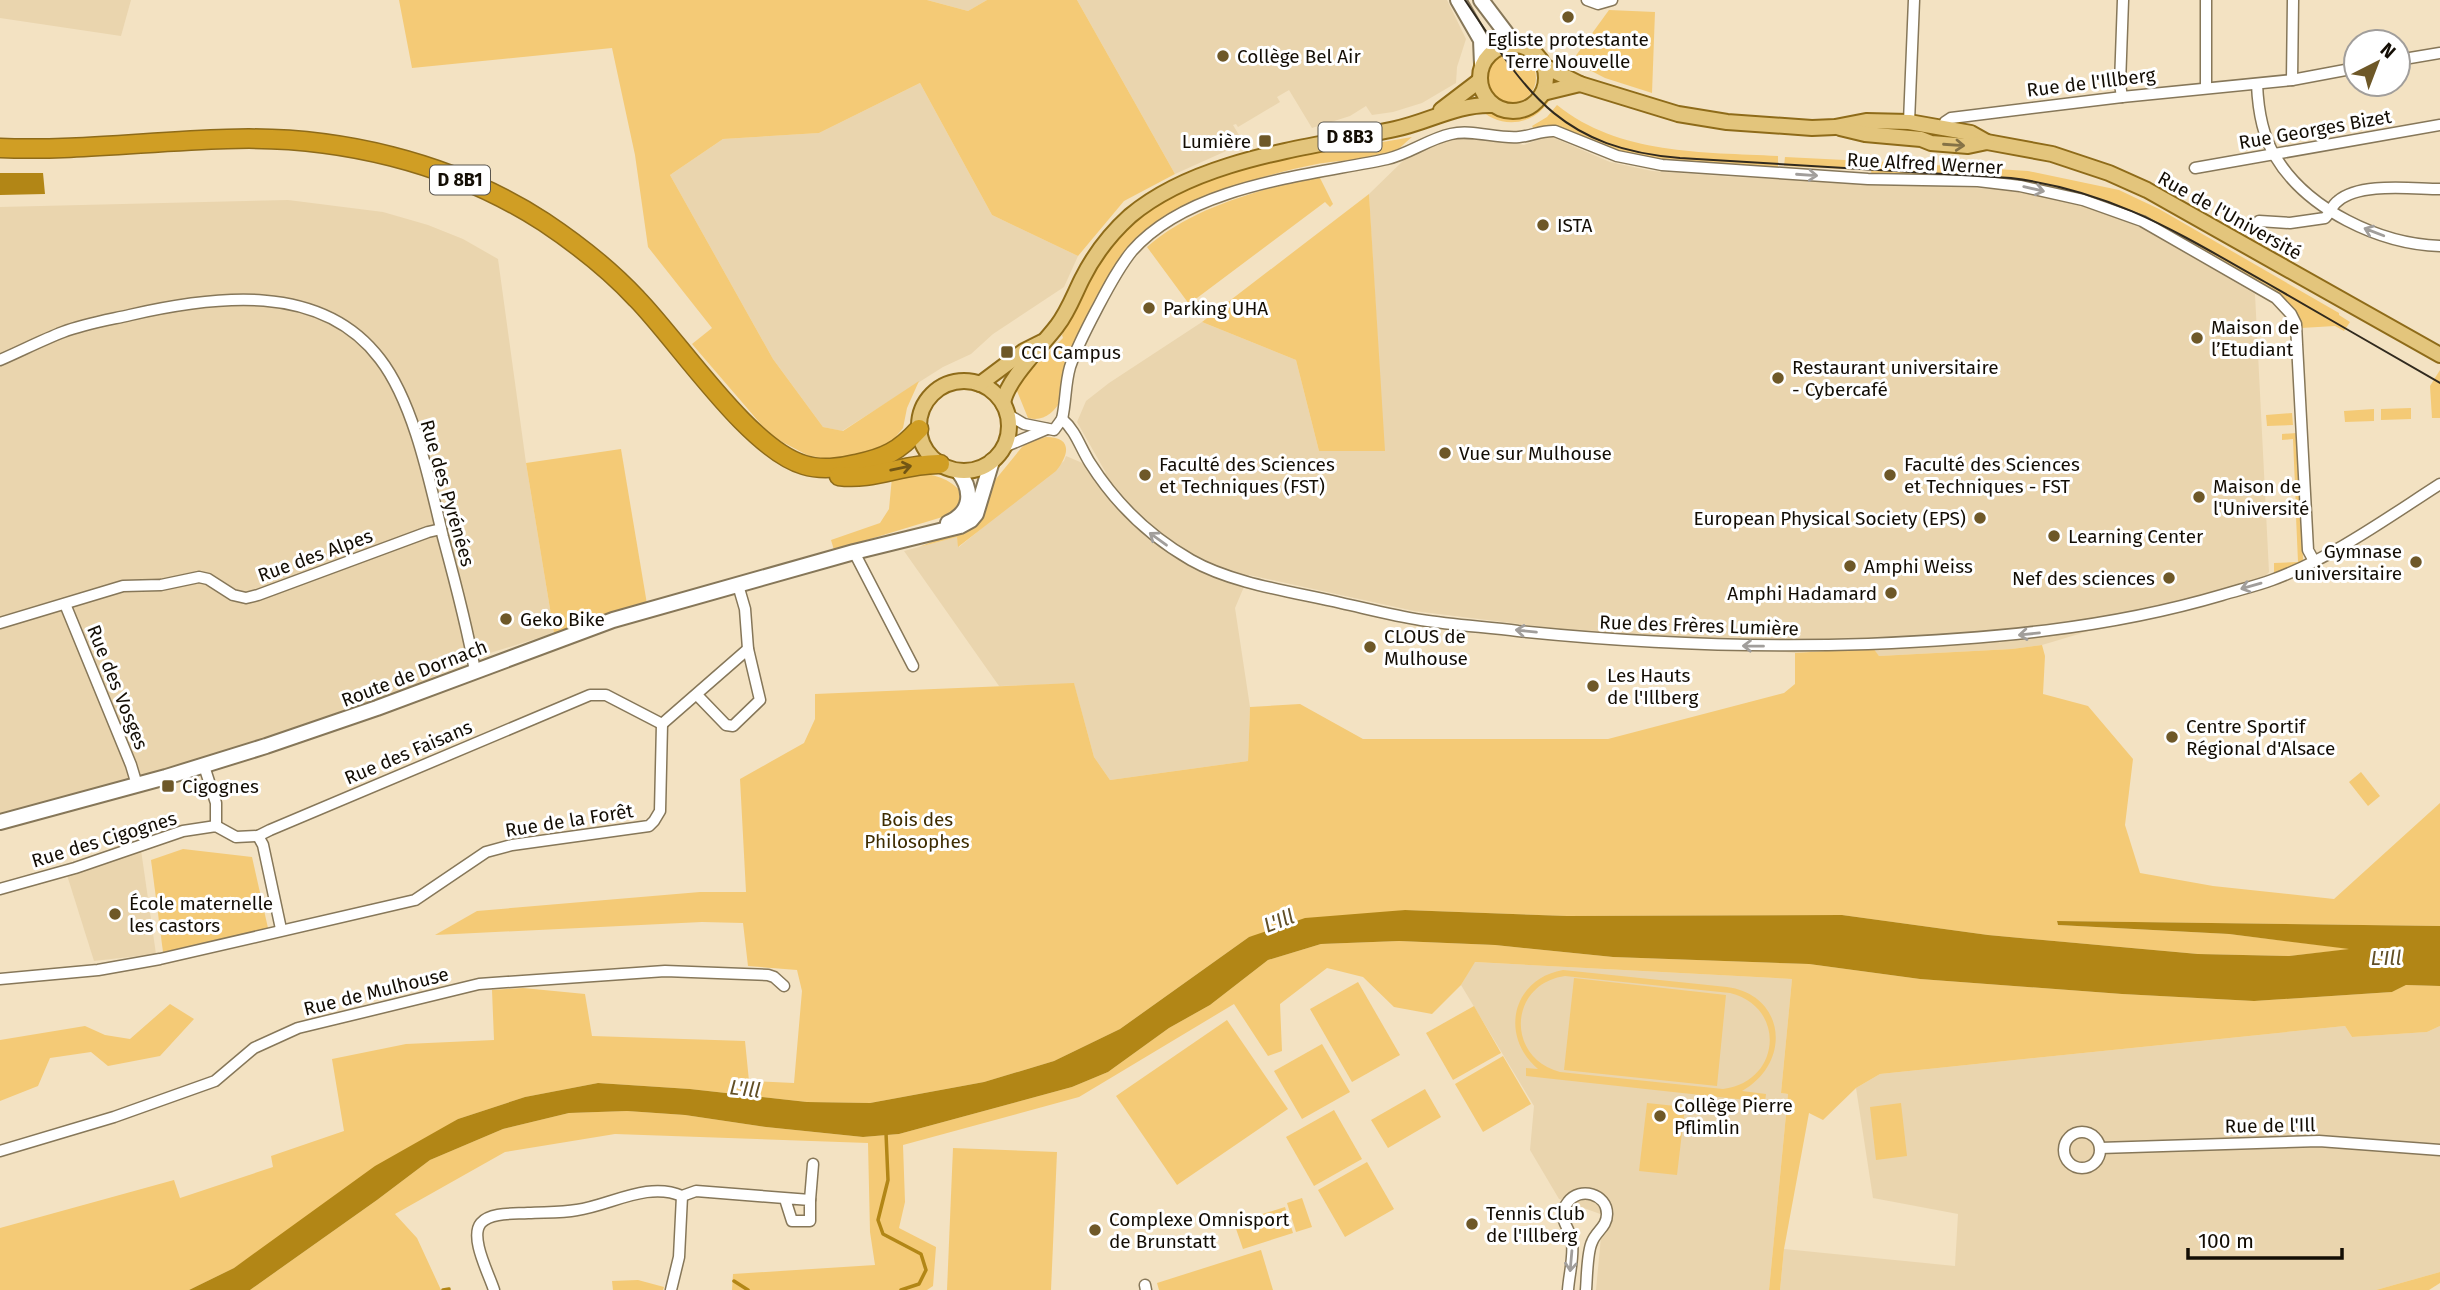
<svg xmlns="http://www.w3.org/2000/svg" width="2440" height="1290" font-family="'Fira Sans',sans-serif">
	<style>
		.built { fill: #ead5ae }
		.green { fill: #f4ca76; fill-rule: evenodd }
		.water { fill: #b28616 }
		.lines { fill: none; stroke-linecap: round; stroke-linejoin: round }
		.stream { stroke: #b28616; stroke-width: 3.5 }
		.street-casing { stroke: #867759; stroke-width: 13 }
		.secondary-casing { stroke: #867759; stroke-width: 18 }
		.primary-casing { stroke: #8e6b19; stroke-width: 18 }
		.highway-casing { stroke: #8e6b19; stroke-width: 21 }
		.street { stroke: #fff; stroke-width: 10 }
		.secondary { stroke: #fff; stroke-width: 14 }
		.primary { stroke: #e3c57c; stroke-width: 14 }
		.highway { stroke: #d09e24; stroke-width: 18 }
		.tram { stroke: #312a1e; stroke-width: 2 }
		.oneway { stroke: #857246 }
		.oneway2 { stroke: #a19e9b }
		.oneway3 { stroke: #725614 }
		.poi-dot { fill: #6e5828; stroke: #fff; stroke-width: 2.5 }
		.labels { text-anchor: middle; stroke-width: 6; stroke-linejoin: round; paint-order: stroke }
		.shield { fill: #fff; stroke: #5a564f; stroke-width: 2 }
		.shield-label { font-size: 18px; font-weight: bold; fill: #130d04 }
		.poi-label { font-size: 19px; fill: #130d04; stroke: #fff; text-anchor: start }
		.street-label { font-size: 19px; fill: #130d04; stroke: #fff }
		.park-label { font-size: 19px; fill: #3e2c00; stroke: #fff }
		.water-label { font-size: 21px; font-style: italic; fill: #624f26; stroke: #fff }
	</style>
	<rect width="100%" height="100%" fill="#f3e2c2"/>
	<g class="built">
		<polygon points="0,0 131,0 121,36 0,18"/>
		<polygon points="927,0 987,0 968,11"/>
		<polygon points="1077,0 1447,0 1466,39 1457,67 1456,83 1422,103 1393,112 1372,115 1366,106 1350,116 1312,128 1289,90 1277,97 1280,102 1238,127 1236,124 1233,125 1239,135 1231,139 1235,147 1175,174"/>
		<polygon points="920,83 992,215 1078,256 1064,287 993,334 971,354 943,367 842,431 823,427 773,359 670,175 723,139 819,133"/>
		<polygon points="1460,137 1508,142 1524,145 1540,139 1552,137 1610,162 1652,171 1734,177 1996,189 2041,195 2077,204 2108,214 2153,233 2255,294 2269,572 2263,579 2042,645 2012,649 1879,656 1872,648 1795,653 1592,633 1414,611 1249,575 1235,608 1250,707 1248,761 1110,780 1094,757 1074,684 999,686 904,551 957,537 959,547 1064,461 1066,456 1106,473 1077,422 1086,401 1109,383 1202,322 1296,360 1319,451 1384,451 1369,194 1407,157 1441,140"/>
		<polygon points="288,200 383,212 428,225 463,239 498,259 526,463 554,633 458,663 407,692 215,755 0,814 0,207"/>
		<polygon points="141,850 156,954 94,961 67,875"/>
		<polygon points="1474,962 1792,979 1781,1093 1788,1094 1769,1290 1596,1290 1603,1215 1559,1199 1530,1150 1534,1106 1461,985"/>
		<polygon points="2345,1026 2352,1037 2427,1032 2440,1026 2440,1272 2376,1290 1780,1290 1784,1249 1955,1266 1958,1214 1873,1198 1856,1088 1880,1074"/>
	</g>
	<g class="green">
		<polygon points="399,0 927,0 968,11 987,0 1077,0 1175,174 1124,201 1078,256 992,215 920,83 819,133 723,139 670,175 773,359 823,427 843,431 919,381 907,408 903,428 890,444 879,453 836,461 807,455 771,436 692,344 712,328 648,247 635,155 612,48 412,68"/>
		<polygon points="1609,10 1655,12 1652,93 1605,78 1572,61"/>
		<circle cx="1511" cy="78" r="25"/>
		<path d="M1556 92C1550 100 1543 111 1534 116 1515 127 1492 123 1478 107L1501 115H1523Z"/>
		<path d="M1557 105C1619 155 1703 152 1778 156V170C1719 165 1656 167 1601 145 1580 137 1558 123 1534 129L1532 126 1547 117Z"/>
		<path d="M1412 137C1407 141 1401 147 1396 151 1380 160 1337 160 1317 164 1262 175 1173 200 1134 243 1110 269 1089 305 1078 339 1072 356 1069 386 1061 400 1054 413 1043 422 1028 418L1017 391 1018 383 1063 338 1062 335C1078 308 1087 279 1105 254 1157 182 1253 166 1334 146L1336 150Z"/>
		<polygon points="1785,157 1865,161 1865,170 1784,166"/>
		<polygon points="1872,161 2028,171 2119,190 2159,209 2339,313 2339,315 2350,322 2344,331 2335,326 2301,328 2297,313 2279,294 2159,226 2060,191 1871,175"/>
		<path d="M1319 176 1333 204 1330 207 1325 202 1189 304 1147 247C1194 206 1260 190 1319 176Z"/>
		<polygon points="1369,194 1385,451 1319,451 1296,360 1202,322"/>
		<polygon points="2440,370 2440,418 2432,418 2430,386"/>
		<polygon points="2411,408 2411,419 2381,420 2381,409"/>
		<polygon points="2374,409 2374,421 2345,422 2344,411"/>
		<polygon points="2292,413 2293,425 2267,426 2266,415"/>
		<polygon points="2297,433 2301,505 2296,510 2293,439 2282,440 2282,434"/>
		<path d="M1046 437C1073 437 1069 455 1056 471L958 547 957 537 919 547 964 529 991 485 1022 447 1029 442Z"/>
		<polygon points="621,449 647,604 554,633 526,463"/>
		<path d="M915 473C933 474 950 478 962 493L961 506 949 515 834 550 831 540 880 523 889 509 892 477Z"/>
		<polygon points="2296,516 2302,520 2303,561 2300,565 2274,576 2274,563 2298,562"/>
		<polygon points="2042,645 2045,656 2043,694 2088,706 2133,759 2125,825 2140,873 2213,886 2334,899 2440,803 2440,926 2057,921 2058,925 2229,934 2353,949 2289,956 2198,954 1988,935 1842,915 1567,916 1405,910 1249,937 1120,1029 1054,1061 984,1082 870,1103 807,1102 690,1089 598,1083 525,1097 458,1119 234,1268 189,1290 0,1290 0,1228 174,1180 180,1198 273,1167 271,1156 344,1131 332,1059 406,1044 494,1040 492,990 523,988 585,994 592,1036 745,1041 749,1081 794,1083 802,991 797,970 748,966 743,923 702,922 435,935 477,911 700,892 746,892 740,779 804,743 815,719 815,694 1074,683 1094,757 1110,780 1248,761 1250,707 1300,704 1363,739 1608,739 1784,693 1795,684 1795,653 1873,648 1879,656 2012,649"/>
		<polygon points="2361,772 2380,796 2368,806 2349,782"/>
		<polygon points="183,849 252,857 268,928 163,952 151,860"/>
		<polygon points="1399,941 1495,945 1613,957 1809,964 1920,979 2122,994 2254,1001 2392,992 2406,985 2440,986 2440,1026 2427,1032 2352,1037 2345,1026 1880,1074 1856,1088 1823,1120 1809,1113 1784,1249 1780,1290 1769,1290 1788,1094 1781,1093 1792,979 1475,962 1461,985 1432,1014 1394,1007 1363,977 1327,968 1280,1004 1282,1051 1268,1056 1234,1004 1079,1097 903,1145 905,1202 899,1228 936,1247 933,1286 927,1290 732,1290 733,1274 875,1265 870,1232 868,1143 615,1134 505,1152 395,1214 417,1238 441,1290 250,1290 377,1200 430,1160 503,1129 569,1113 627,1111 685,1115 766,1127 863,1137 899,1134 1072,1087 1108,1072 1169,1028 1210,1005 1268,960 1321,944"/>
		<path d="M1563 970 1727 987C1786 995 1792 1063 1742 1091L1766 1094 1765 1102 1526 1076V1068L1538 1069C1499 1036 1512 979 1563 970ZM1565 976 1730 993C1787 1007 1781 1082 1723 1089L1560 1072C1505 1057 1509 984 1565 976Z"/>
		<polygon points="1574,978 1726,995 1717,1086 1564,1070"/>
		<polygon points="1358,982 1400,1055 1352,1082 1310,1009"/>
		<polygon points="170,1004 194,1019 160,1056 108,1066 91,1052 50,1058 38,1086 0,1101 0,1040 85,1026 105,1035 130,1039"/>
		<polygon points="1474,1006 1501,1053 1453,1080 1426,1033"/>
		<polygon points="1227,1020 1288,1109 1177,1185 1116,1096"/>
		<polygon points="1322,1044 1350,1092 1302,1119 1274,1071"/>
		<polygon points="1503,1056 1531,1104 1483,1132 1455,1084"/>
		<polygon points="1425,1089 1441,1117 1388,1148 1371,1120"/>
		<polygon points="1647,1103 1685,1107 1677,1175 1639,1171"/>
		<polygon points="1901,1103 1907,1156 1876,1160 1870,1107"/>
		<polygon points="1334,1110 1362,1159 1314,1186 1286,1137"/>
		<polygon points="953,1148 1057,1152 1051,1290 947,1290"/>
		<polygon points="1367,1162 1394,1209 1345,1237 1318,1190"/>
		<polygon points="1302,1198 1312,1227 1296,1232 1287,1203"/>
		<polygon points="1285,1207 1293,1233 1243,1249 1234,1223"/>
		<polygon points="1261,1250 1273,1290 1159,1290 1157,1283"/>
		<polygon points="2440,1272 2440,1283 2429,1290 2376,1290"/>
		<polygon points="638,1280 664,1287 663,1290 613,1290 612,1281"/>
	</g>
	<g class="water">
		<polygon points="0,173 43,173 45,194 0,195"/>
		<polygon points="1405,910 1567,916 1842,915 1988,935 2198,954 2289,956 2349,949 2229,934 2058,925 2057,921 2440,926 2440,986 2406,985 2392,992 2254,1001 2122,994 1920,979 1809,964 1613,957 1495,945 1399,941 1321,944 1268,960 1210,1005 1169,1028 1108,1072 1072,1087 899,1134 863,1137 766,1127 685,1115 627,1111 569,1113 503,1129 430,1160 377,1200 250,1290 189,1290 234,1268 375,1166 458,1119 525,1097 598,1083 690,1089 807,1102 870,1103 984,1082 1054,1061 1120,1029 1249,937 1305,918"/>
	</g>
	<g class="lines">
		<g class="stream">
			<polyline points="886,1133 888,1180 878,1220 883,1234 921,1254 926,1270 919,1284 901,1290"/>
			<polyline points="734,1281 748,1290"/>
			<polyline points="443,1290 449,1289"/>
		</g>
		<g class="street-casing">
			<g id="street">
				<polyline points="1587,0 1598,4 1612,0"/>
				<polyline points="2206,0 2206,88"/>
				<polyline points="2398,60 2440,53"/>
				<polyline points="2292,80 2293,0"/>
				<path d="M2257 84C2258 109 2262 135 2275 156 2307 210 2380 244 2440 246"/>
				<polyline points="2122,97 2120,84 2123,0"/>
				<polyline points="1909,122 1914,0"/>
				<polyline points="1943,127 1945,122 1951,118 2122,97 2292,80 2356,68"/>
				<polyline points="2195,168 2440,125"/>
				<path d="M2259 221 2290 223 2325 218C2330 213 2332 205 2338 201 2360 182 2412 189 2440 189"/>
				<path d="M0 360C21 351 42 340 63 332 84 324 108 320 130 315 213 296 321 281 380 359 414 403 430 483 443 537 455 581 467 626 475 671"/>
				<path d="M1007 414 1024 424 1054 430 1062 419C1076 431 1080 447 1090 463 1116 504 1149 536 1191 560 1233 584 1294 592 1341 603 1368 609 1395 616 1421 620 1453 625 1486 627 1518 631 1635 643 1750 648 1868 644 1988 639 2107 629 2222 595 2238 590 2256 586 2272 580 2332 558 2387 518 2440 484"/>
				<path d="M1062 419C1066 402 1065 384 1070 367 1077 346 1089 324 1099 305 1109 286 1119 267 1132 251 1190 185 1307 176 1387 159 1409 154 1428 139 1451 134 1472 129 1497 139 1519 137 1532 136 1542 130 1555 131L1617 156 1662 165 1868 179 1978 181 2020 186 2083 200 2142 221 2276 298 2291 314 2296 324 2297 344 2308 550 2314 561"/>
				<polyline points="1004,447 1047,429"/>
				<polyline points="854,552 913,666"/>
				<polyline points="65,604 131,765 137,785"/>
				<polyline points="0,623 123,586 161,585 199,577 208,579 233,595 246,598 258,595 428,532 441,529"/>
				<polyline points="697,695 726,725 733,726 760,700 748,649 745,609 738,585"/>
				<polyline points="662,724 748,649"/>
				<polyline points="204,766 216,803 216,826"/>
				<polyline points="0,889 75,868 183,831 216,826 236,837 258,836"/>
				<polyline points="281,929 263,845 258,836 270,830 590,695 606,695 662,724"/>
				<polyline points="0,979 98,970 160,959 415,900 486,852 512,845 649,826 654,821 660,811 662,724"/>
				<circle cx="2082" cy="1150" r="18"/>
				<polyline points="2100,1148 2319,1141 2440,1150"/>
				<polyline points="0,1151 114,1117 215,1081 254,1048 298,1028 479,984 665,971 768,975 774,977 784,986"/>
				<polyline points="810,1200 813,1164"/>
				<polyline points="1145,1285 1146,1290"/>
				<path d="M494 1290C489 1274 469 1237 481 1223 491 1212 514 1214 528 1213 544 1212 561 1213 577 1210 611 1205 648 1181 682 1196L696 1191 810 1200V1221H792L785 1199"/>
				<polyline points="671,1290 679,1257 682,1196"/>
				<path d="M1568 1290C1569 1275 1574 1257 1572 1242 1571 1228 1555 1218 1568 1202 1580 1186 1607 1194 1607 1214 1607 1227 1596 1231 1592 1242 1587 1252 1587 1278 1586 1290"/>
			</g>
		</g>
		<g class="secondary-casing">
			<g id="secondary">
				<polyline points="1458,0 1481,40 1482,64"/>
				<polyline points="1481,0 1509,37 1518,45"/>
				<path d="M948 523C973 512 973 490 958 471"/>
				<polyline points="0,822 166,777 266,746 377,708 613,620 854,552 960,526 971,520 976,514 992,461"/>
			</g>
		</g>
		<g class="primary-casing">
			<g id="primary">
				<circle cx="1513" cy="78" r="33"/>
				<polyline points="1544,66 1580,84 1678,114 1727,122 1812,128 1835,127 1866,121 1909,122 1971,133 1987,142 2052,154 2109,173 2147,190 2440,355"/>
				<polyline points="1543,93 1580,84"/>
				<polyline points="1441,110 1479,81"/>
				<polyline points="1840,128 1865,134 1921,139 1931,143 1968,146 1987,142"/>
				<circle cx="964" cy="426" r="45"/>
				<polyline points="980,384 1024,351 1042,342"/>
				<path d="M1003 403C1007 379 1042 346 1057 326 1068 312 1074 295 1082 279 1094 255 1110 234 1130 216 1199 158 1310 148 1395 129 1429 122 1456 104 1492 105"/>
			</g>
		</g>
		<g class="highway-casing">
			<g id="highway">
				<path d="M0 148C76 151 151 141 227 139 337 135 451 162 544 222 577 244 610 270 637 299 679 342 749 449 804 465 820 470 841 468 856 464 885 458 899 451 919 429"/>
				<path d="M839 476C872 481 906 463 940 464"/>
			</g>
		</g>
		<use href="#street" class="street"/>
		<use href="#secondary" class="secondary"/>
		<use href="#primary" class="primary"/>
		<use href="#highway" class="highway"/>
		<path class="tram" d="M1465 0C1527 93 1559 148 1680 158L2011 178C2113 191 2178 233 2265 282 2323 316 2382 349 2440 383"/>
	</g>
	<defs><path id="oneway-shaft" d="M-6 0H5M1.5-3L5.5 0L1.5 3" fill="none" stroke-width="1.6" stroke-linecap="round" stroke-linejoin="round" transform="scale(1.75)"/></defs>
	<use class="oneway" href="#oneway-shaft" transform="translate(1954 145) rotate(4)"/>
	<g class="oneway2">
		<use href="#oneway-shaft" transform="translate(1807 175) rotate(4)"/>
		<use href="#oneway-shaft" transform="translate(2034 189) rotate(13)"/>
		<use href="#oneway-shaft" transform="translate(2374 232) rotate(-159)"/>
		<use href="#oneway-shaft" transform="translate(1158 539) rotate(-144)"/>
		<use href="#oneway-shaft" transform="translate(2251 586) rotate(164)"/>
		<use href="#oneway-shaft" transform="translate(1526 631) rotate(-174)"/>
		<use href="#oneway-shaft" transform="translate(2029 634) rotate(174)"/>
		<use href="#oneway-shaft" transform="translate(1753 646) rotate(-179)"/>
		<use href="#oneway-shaft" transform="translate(1571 1261) rotate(95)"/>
	</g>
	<use class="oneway3" href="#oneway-shaft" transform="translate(901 468) rotate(-12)"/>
	<g class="poi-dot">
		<circle cx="1568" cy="17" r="7"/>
		<circle cx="1223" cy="56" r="7"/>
		<rect x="1258" y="134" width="14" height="14" rx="3.5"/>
		<circle cx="1543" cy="225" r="7"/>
		<circle cx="1149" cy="308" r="7"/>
		<circle cx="2197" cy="338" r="7"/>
		<rect x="1000" y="345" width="14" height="14" rx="3.5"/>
		<circle cx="1778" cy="378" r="7"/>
		<circle cx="1445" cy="453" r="7"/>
		<circle cx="1145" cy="475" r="7"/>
		<circle cx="1890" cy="475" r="7"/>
		<circle cx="2199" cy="497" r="7"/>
		<circle cx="1980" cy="518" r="7"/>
		<circle cx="2054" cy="536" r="7"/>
		<circle cx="2416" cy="562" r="7"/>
		<circle cx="1850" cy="566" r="7"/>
		<circle cx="2169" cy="578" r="7"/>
		<circle cx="1891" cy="593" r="7"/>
		<circle cx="506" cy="619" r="7"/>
		<circle cx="1370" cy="647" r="7"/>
		<circle cx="1593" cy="686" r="7"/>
		<circle cx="2172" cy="737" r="7"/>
		<rect x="161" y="779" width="14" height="14" rx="3.5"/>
		<circle cx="115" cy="914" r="7"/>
		<circle cx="1660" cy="1116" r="7"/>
		<circle cx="1472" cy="1224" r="7"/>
		<circle cx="1095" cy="1230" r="7"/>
	</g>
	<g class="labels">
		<g class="shield">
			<rect x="1318.5" y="122.5" width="63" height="29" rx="5"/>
			<rect x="430" y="165.5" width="60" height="29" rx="5"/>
		</g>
		<g class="shield-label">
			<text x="1350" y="143">D 8B3</text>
			<text x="460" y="186">D 8B1</text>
		</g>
		<g class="poi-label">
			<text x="1568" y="46" text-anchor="middle">Egliste protestante<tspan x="1568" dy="22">Terre Nouvelle</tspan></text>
			<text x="1237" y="63">Collège Bel Air</text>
			<text x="1251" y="148" text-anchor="end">Lumière</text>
			<text x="1557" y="232">ISTA</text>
			<text x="1163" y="315">Parking UHA</text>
			<text x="2211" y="334">Maison de<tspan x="2211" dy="22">l’Etudiant</tspan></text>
			<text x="1021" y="359">CCI Campus</text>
			<text x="1792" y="374">Restaurant universitaire<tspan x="1792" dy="22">- Cybercafé</tspan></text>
			<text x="1459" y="460">Vue sur Mulhouse</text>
			<text x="1159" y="471">Faculté des Sciences<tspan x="1159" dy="22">et Techniques (FST)</tspan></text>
			<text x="1904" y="471">Faculté des Sciences<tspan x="1904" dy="22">et Techniques - FST</tspan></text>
			<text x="2213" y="493">Maison de<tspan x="2213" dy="22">l'Université</tspan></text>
			<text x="1966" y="525" text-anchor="end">European Physical Society (EPS)</text>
			<text x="2068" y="543">Learning Center</text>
			<text x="2402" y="558" text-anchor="end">Gymnase<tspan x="2402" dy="22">universitaire</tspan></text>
			<text x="1864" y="573">Amphi Weiss</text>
			<text x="2155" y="585" text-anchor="end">Nef des sciences</text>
			<text x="1877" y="600" text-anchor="end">Amphi Hadamard</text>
			<text x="520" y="626">Geko Bike</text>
			<text x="1384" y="643">CLOUS de<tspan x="1384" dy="22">Mulhouse</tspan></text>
			<text x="1607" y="682">Les Hauts<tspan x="1607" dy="22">de l'Illberg</tspan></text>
			<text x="2186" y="733">Centre Sportif<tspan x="2186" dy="22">Régional d'Alsace</tspan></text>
			<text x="182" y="793">Cigognes</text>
			<text x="129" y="910">École maternelle<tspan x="129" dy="22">les castors</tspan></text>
			<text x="1674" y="1112">Collège Pierre<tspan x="1674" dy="22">Pflimlin</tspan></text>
			<text x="1486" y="1220">Tennis Club<tspan x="1486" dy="22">de l'Illberg</tspan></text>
			<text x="1109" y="1226">Complexe Omnisport<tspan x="1109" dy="22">de Brunstatt</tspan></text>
		</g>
		<g class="street-label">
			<text transform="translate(2091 82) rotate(-7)" y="7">Rue de l'Illberg</text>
			<text transform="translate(2315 129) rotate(-10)" y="7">Rue Georges Bizet</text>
			<text transform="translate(1925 163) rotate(3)" y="7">Rue Alfred Werner</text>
			<text transform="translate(2230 215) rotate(29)" y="7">Rue de l'Université</text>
			<text transform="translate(448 493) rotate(74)" y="7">Rue des Pyrénées</text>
			<text transform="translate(315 555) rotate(-20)" y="7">Rue des Alpes</text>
			<text transform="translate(1699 625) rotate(2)" y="7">Rue des Frères Lumière</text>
			<text transform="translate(414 673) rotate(-21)" y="7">Route de Dornach</text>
			<text transform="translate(118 687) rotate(68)" y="7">Rue des Vosges</text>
			<text transform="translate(408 752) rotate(-23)" y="7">Rue des Faisans</text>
			<text transform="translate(569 820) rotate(-9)" y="7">Rue de la Forêt</text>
			<text transform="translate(104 839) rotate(-17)" y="7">Rue des Cigognes</text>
			<text transform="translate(376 991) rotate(-14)" y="7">Rue de Mulhouse</text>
			<text transform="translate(2270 1125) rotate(-1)" y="7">Rue de l'Ill</text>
		</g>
		<g class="park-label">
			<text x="917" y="826">Bois des<tspan x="917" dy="22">Philosophes</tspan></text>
		</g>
		<g class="water-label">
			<text transform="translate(1279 921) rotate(-21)" y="7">L'Ill</text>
			<text x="2386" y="965">L'Ill</text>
			<text transform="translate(745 1089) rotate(7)" y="7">L'Ill</text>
		</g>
	</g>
	<g transform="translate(2377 63) rotate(42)"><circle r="33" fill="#ffffff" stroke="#a19e9b" stroke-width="2"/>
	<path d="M0-5L12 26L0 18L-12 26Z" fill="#6e5828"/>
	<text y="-10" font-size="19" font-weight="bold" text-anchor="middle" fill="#130d04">N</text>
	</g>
	<path d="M2188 1248v10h154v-10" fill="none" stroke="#130d04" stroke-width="3.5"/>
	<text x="2198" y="1248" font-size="21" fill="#130d04" stroke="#ffffff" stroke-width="5" paint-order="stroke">100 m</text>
</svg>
